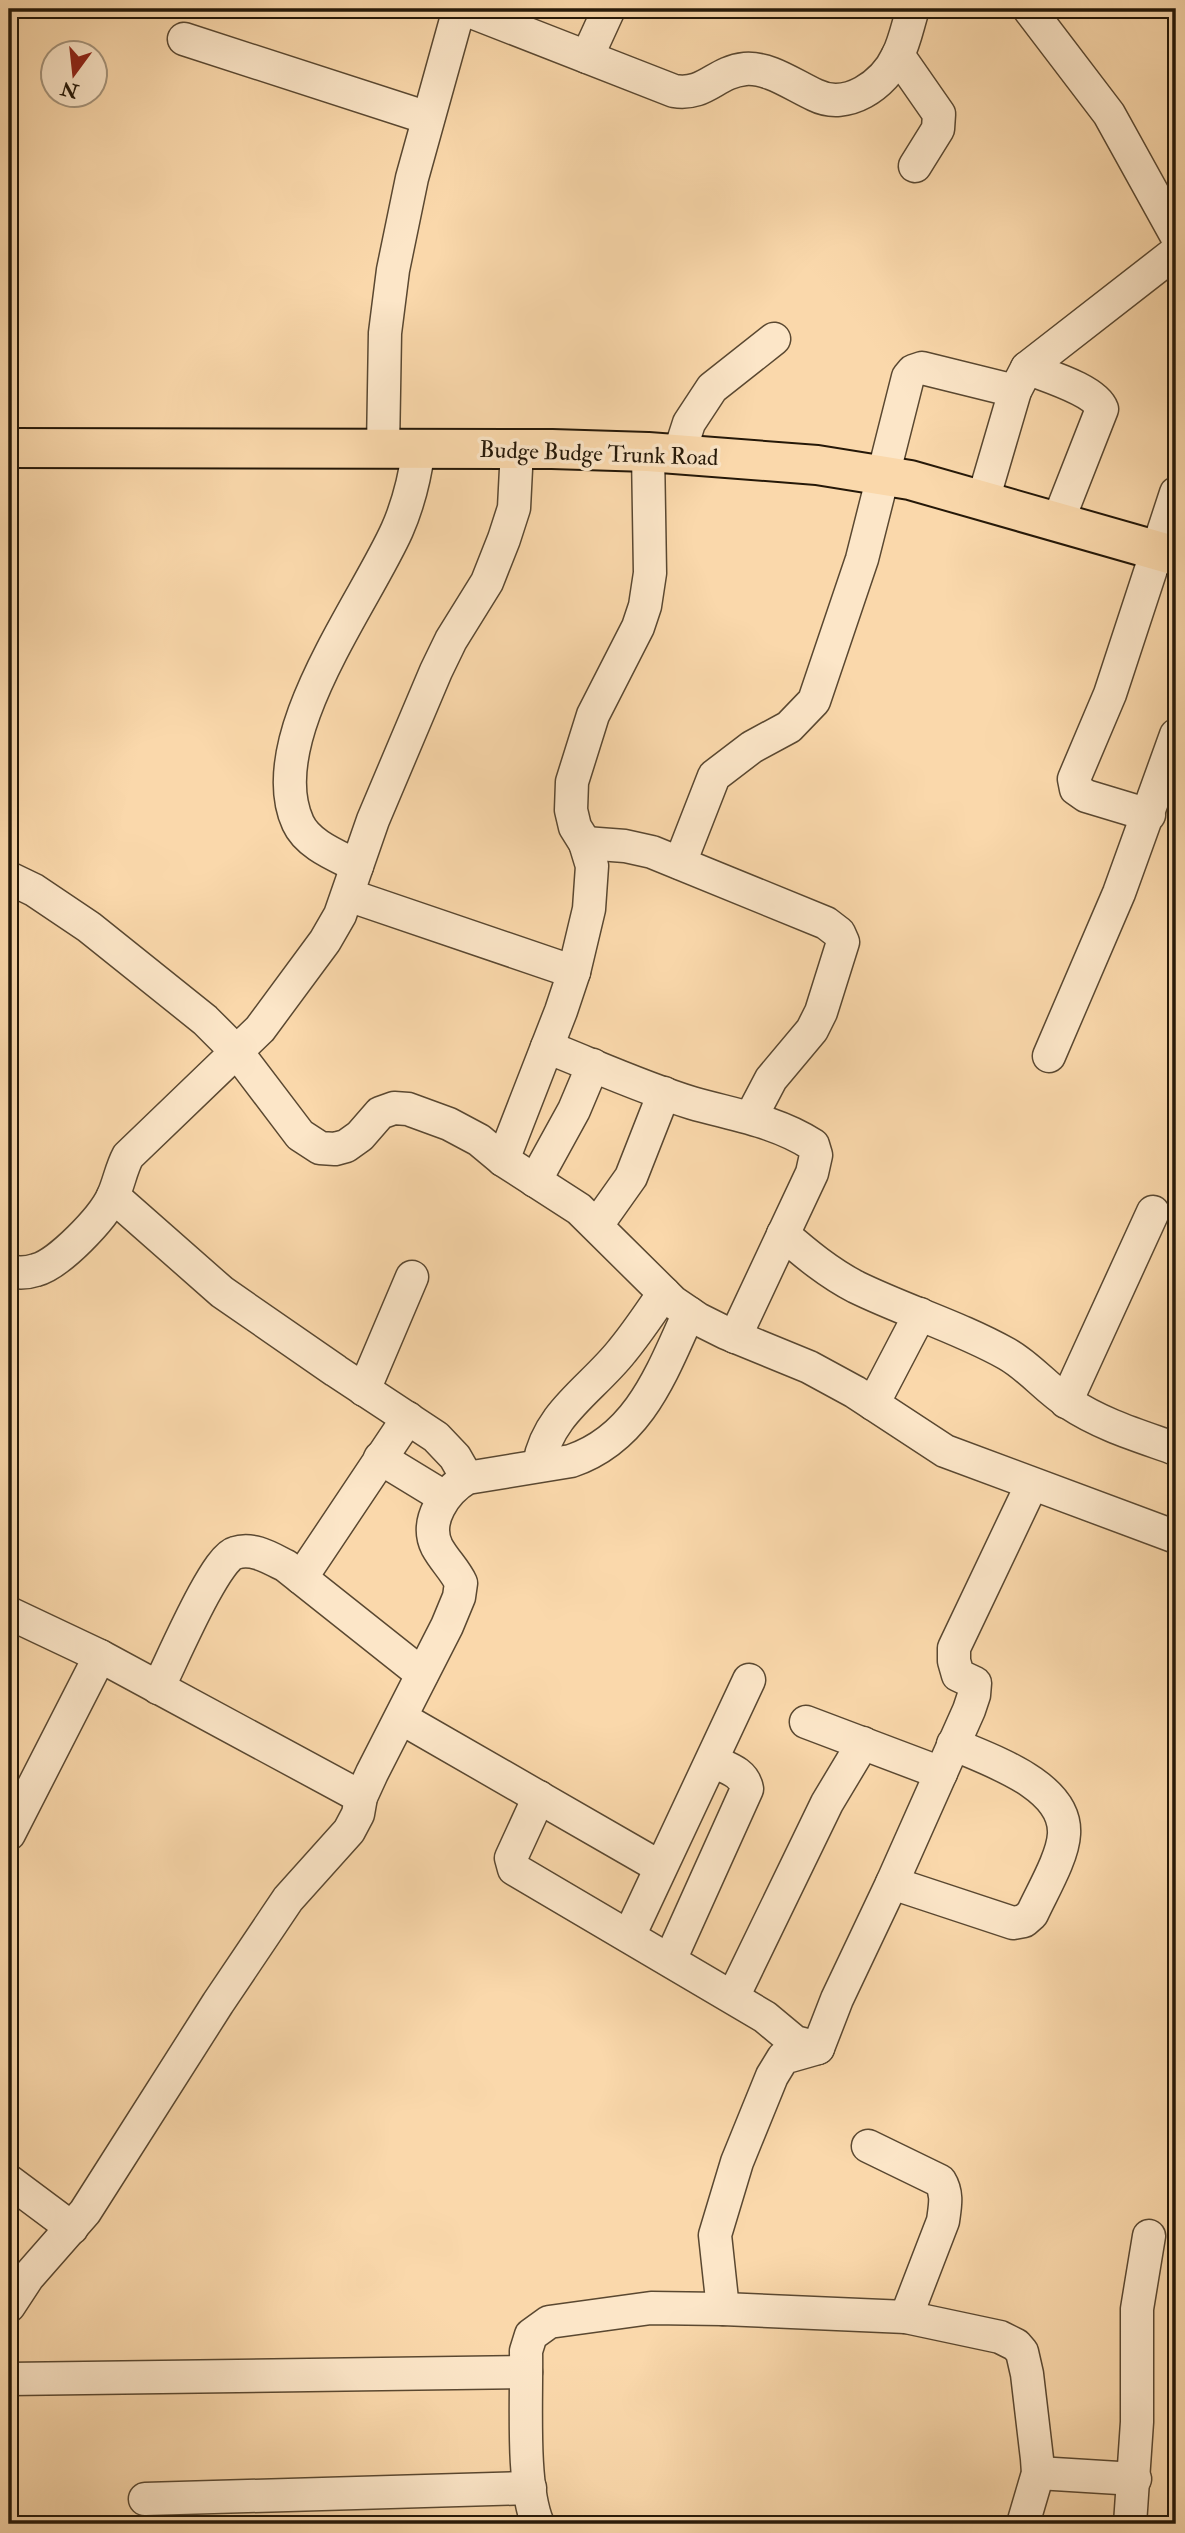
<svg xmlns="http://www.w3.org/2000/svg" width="1185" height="2533" font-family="'IM FELL Double Pica',serif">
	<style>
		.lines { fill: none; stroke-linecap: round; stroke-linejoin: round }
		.minor-casing { stroke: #5a4831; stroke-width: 35 }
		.major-casing { stroke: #251808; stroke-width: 42 }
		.minor { stroke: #fce6c8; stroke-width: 32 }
		.major { stroke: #fad8ab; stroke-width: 38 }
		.labels { text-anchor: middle; stroke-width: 7; stroke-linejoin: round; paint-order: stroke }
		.street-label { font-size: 23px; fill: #251808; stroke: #fce6c8 }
	</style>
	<rect width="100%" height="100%" fill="#fad8ab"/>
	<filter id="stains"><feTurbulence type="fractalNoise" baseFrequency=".00286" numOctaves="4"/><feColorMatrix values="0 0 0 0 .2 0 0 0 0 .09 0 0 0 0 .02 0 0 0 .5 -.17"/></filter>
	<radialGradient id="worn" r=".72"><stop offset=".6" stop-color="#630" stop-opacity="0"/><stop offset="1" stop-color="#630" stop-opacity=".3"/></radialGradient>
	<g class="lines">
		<g class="minor-casing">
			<g id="minor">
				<path d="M464 9 674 91C706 96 715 72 745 69 769 67 793 85 815 95 847 111 884 85 898 55 905 41 908 24 913 9"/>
				<polyline points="1029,9 1109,114 1176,235"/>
				<polyline points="184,39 428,118"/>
				<polyline points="898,55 939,114 938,129 915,166"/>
				<polyline points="587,57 609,9"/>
				<path d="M1027 368C1047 376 1095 390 1102 409L1058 521"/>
				<polyline points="383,448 385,333 393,270 412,178 459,9"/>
				<polyline points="679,454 689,423 712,388 774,339"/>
				<polyline points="983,500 1015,391 1027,368 1176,252"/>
				<polyline points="1149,815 1086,796 1076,789 1074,779 1110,694 1176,493"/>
				<polyline points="585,843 625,846 652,852 826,923 839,933 843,942 821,1012 812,1030 771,1079 751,1117"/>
				<polyline points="680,863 714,776 752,747 789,727 814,701 862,559 908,377 913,371 922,368 1015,391"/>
				<path d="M357 866C338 856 308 845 298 823 260 740 364 604 397 530 409 503 415 477 419 448"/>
				<polyline points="9,878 34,890 89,927 205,1020 237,1052 300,1135 320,1148 335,1149 346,1146 360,1136 380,1113 394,1108 408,1109 449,1124 479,1140 503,1160 579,1209 673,1302 698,1319 726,1333 809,1367 855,1392 945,1451 1176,1537"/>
				<polyline points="348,895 574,972"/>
				<path d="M547 1047C595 1066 643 1088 692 1103 734 1115 776 1121 813 1145L816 1155 812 1173 735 1337"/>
				<polyline points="1049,1056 1119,893 1176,735"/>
				<polyline points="503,1160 561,1011 574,972 589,909 592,866 585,843 575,827 571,810 572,782 593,715 638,627 645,606 650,573 648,452"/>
				<polyline points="535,1181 574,1110 593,1065"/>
				<polyline points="113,1196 222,1292 336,1371 436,1437 455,1457 467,1478"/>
				<polyline points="597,1225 631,1177 664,1093"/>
				<path d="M783 1234C806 1254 829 1273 856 1287 905 1311 959 1327 1007 1354 1030 1367 1047 1389 1069 1403 1102 1425 1140 1436 1176 1449"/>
				<path d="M9 1271C17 1273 27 1273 36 1270 59 1264 103 1218 113 1196 119 1183 121 1169 128 1156L260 1029 325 941 340 915 373 820 436 671 451 640 487 582 504 539 514 508 517 449"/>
				<polyline points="364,1390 412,1277"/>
				<polyline points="1066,1402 1153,1212"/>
				<polyline points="873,1404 920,1314"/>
				<polyline points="380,1458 444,1497"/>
				<path d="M539 1464C548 1413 592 1389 622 1351 637 1333 650 1313 664 1293"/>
				<polyline points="301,1578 408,1418"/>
				<polyline points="9,1613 100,1656 361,1797"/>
				<path d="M158 1688C170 1665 215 1558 235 1553 253 1547 270 1558 286 1566L422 1674"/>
				<polyline points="401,1718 660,1867"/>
				<polyline points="806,1722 941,1773"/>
				<polyline points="539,1797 511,1858 514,1869 765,2017 795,2042 818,2048"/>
				<polyline points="9,1834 100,1656"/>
				<path d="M892 1883 1013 1923 1024 1921 1032 1914C1042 1892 1063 1857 1064 1834 1067 1785 989 1760 953 1744"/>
				<polyline points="629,1936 749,1680"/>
				<path d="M670 1960 747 1789C744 1772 727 1768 712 1761"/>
				<polyline points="733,1997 827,1803 863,1743"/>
				<path d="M868 2146 940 2181C948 2194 945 2206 943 2221L906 2317"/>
				<polyline points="9,2181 72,2228"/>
				<path d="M9 2306 28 2277 85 2212 218 2003 288 1899 349 1831 358 1814 361 1797 372 1773 447 1626 459 1597 461 1583C455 1570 444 1560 437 1547 424 1521 445 1491 467 1478L571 1461C639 1438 662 1372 689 1313"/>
				<polyline points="723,2309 906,2317 1000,2337 1016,2345 1022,2352 1027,2374 1037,2459 1038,2473 1023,2524"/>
				<polyline points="9,2379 526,2372"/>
				<polyline points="1038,2473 1135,2479"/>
				<polyline points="145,2499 530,2488"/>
				<path d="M538 2524C521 2485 527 2397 526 2351L531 2335 549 2322 651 2308 723 2309 715 2235 737 2162 772 2076 783 2058 818 2048 837 1999 892 1883 969 1710 974 1695 975 1683 958 1675 954 1661V1648L1032 1484"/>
				<polyline points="1130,2524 1137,2422 1137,2309 1149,2236"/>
			</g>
		</g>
		<g class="major-casing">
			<polyline id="major" points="9,448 552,449 648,452 817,465 910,480 1176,556"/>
		</g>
		<use href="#minor" class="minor"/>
		<use href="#major" class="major"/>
	</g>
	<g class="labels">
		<g class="street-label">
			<text transform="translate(599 453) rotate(2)" y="8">Budge Budge Trunk Road</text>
		</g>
	</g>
	<rect width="1185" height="2533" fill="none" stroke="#fad8ab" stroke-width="35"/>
	<rect x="10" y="10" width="1164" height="2512" fill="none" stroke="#251808" stroke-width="3.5"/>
	<rect x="18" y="18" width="1150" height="2498" fill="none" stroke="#251808" stroke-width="2"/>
	<g transform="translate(74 74) rotate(195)"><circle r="33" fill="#fce6c8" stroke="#a6947b" stroke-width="2"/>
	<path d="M0-5L12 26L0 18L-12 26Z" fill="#8f2418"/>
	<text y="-10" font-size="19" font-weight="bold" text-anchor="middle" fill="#251808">N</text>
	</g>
	<rect width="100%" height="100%" filter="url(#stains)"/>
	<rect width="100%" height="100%" fill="url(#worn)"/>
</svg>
